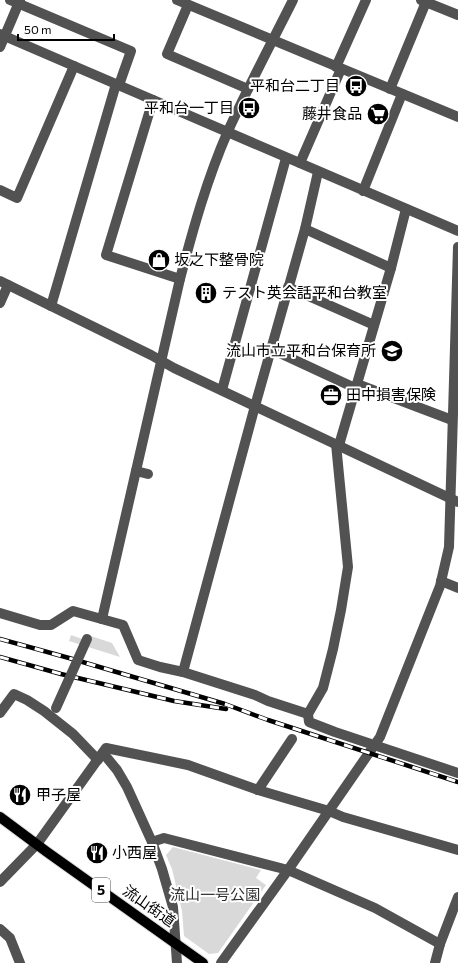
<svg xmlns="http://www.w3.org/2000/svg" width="458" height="963" font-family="Commissioner,'Noto Sans JP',sans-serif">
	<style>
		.green { fill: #d9d9d9 }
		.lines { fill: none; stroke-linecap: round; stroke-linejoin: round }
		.major-casing { stroke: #dbdbdb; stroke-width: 12 }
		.minor { stroke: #525252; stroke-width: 10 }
		.major { stroke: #000; stroke-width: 10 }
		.rail-casing { stroke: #000; stroke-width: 4.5 }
		.rail { stroke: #fff; stroke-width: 3; stroke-dasharray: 9; stroke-linecap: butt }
		.minor-bridge { stroke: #525252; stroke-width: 10 }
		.labels { text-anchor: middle; stroke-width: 4; stroke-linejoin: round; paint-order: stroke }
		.shield { fill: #fff; stroke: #4c4c4c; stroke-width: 1 }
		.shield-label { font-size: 14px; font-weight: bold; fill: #000 }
		.poi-label { font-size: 15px; fill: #000; stroke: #fff; text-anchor: start }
		.park-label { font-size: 15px; fill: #303030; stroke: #fff }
		.street-label { font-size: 15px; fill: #000; stroke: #fff }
	</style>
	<rect width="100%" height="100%" fill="#fff"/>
	<g class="green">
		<polygon points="71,635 82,639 91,636 112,643 120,657 69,641"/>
		<polygon points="173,847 261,870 256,878 266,885 218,953 209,954 184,936 182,911 172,869 166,855"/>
	</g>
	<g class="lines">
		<g class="major-casing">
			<polyline id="major" points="0,817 47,852 203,963"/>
		</g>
		<g class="minor">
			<polyline points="10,0 131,51 119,85"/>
			<polyline points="177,0 458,117"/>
			<polyline points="421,0 458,15"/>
			<polyline points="188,5 167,54 248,89"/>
			<polyline points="0,34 74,66 458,231"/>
			<polyline points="0,47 20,0"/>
			<polyline points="336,67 366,0"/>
			<polyline points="390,89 426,2"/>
			<polyline points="153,100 106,255 180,279"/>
			<polyline points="300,163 341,69"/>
			<polyline points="0,190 17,198 74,66"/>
			<polyline points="363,191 402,94"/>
			<polyline points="305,229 391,268"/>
			<polyline points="0,281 151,355 174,368 458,502"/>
			<polyline points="288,287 374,325"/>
			<polyline points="0,303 8,285"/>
			<polyline points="51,306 116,84"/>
			<polyline points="271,349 355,388"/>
			<polyline points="357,384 452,420"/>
			<polyline points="222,390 286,158"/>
			<polyline points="336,444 348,567 341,610 333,649 323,688 308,714 309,722 335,732 458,773"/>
			<polyline points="339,445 391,268 406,209"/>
			<polyline points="136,471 148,474"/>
			<polyline points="441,581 458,588"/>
			<polyline points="0,613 40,625 51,625 73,611 123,625 138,660 160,667 183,672 255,695 268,701 308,714"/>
			<path d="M102 619 180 279C193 229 207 179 228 131 248 87 271 44 293 0"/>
			<polyline points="183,672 255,406 305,229 318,172"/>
			<polyline points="0,713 14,694 27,700 44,711 73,734 98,760"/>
			<polyline points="103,753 117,770 127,787 152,842 162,869 173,907 177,963"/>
			<polyline points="258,790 292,739"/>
			<polyline points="152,842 164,838 288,870 375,908 440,944"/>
			<polyline points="0,882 37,844 106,748 188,765 258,790 329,811 343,817 458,850"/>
			<polyline points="0,929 10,938 20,963"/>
			<polyline points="221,963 288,870 380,737 440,586 449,547 458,247"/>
			<polyline points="435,963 440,944 458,897"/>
		</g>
		<use href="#major" class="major"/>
		<g class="rail-casing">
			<g id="rail">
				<polyline points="0,639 69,658 225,704 268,720 458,782"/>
				<polyline points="0,657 61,674 174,701 226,709"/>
			</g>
		</g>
		<use href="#rail" class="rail"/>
		<polyline class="minor-bridge" points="56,708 87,639"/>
	</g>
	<defs>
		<g id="bus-disc" transform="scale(1.15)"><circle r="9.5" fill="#000" stroke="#fff"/><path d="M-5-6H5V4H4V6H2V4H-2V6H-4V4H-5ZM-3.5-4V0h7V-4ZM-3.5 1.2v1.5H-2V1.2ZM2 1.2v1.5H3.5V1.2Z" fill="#fff"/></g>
		<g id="supermarket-disc" transform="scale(1.15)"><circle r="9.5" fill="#000" stroke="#fff"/><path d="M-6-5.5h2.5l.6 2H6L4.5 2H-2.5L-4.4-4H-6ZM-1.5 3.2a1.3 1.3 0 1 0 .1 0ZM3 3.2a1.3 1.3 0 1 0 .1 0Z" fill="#fff"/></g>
		<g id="shop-disc" transform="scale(1.15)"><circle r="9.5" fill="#000" stroke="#fff"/><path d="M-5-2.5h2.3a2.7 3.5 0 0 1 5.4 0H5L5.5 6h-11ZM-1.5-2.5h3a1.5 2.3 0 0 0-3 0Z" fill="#fff"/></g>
		<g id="building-disc" transform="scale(1.15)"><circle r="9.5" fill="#000" stroke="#fff"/><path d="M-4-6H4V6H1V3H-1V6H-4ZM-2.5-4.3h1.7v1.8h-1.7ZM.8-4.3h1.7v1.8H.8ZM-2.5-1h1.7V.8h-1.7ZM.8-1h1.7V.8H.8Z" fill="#fff"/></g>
		<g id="school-disc" transform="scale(1.15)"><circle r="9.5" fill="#000" stroke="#fff"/><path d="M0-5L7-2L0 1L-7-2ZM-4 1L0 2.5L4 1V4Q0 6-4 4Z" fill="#fff"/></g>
		<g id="office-disc" transform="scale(1.15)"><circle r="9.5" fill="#000" stroke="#fff"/><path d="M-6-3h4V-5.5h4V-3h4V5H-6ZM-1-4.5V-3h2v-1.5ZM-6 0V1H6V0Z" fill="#fff"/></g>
		<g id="restaurant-disc" transform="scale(1.15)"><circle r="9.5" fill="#000" stroke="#fff"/><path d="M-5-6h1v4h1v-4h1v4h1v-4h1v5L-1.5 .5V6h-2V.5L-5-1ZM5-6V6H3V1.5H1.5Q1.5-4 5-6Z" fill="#fff"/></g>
	</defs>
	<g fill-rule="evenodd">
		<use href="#bus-disc" x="356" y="86"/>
		<use href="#bus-disc" x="249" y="108"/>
		<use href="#supermarket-disc" x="378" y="114"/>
		<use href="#shop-disc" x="159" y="260"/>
		<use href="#building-disc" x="206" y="293"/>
		<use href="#school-disc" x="392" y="351"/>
		<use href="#office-disc" x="331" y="395"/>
		<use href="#restaurant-disc" x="20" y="795"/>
		<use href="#restaurant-disc" x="97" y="853"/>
	</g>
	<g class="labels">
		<rect class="shield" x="92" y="878" width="18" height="24" rx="3"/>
		<g class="shield-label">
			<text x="101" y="895">5</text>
		</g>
		<g class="poi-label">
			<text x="340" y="91" text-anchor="end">平和台二丁目</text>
			<text x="234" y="113" text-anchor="end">平和台一丁目</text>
			<text x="362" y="119" text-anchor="end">藤井食品</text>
			<text x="174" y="265">坂之下整骨院</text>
			<text x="222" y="298">テスト英会話平和台教室</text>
			<text x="376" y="356" text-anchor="end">流山市立平和台保育所</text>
			<text x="346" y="400">田中損害保険</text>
			<text x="36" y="800">甲子屋</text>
			<text x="112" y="858">小西屋</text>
		</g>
		<g class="park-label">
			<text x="215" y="900">流山一号公園</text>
		</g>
		<g class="street-label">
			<text transform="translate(149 906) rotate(35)" y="5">流山街道</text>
		</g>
	</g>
	<path d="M18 34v6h96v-6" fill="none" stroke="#000000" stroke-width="2"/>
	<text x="24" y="34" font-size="12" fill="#000000" stroke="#ffffff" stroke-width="3" paint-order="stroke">50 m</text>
</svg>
